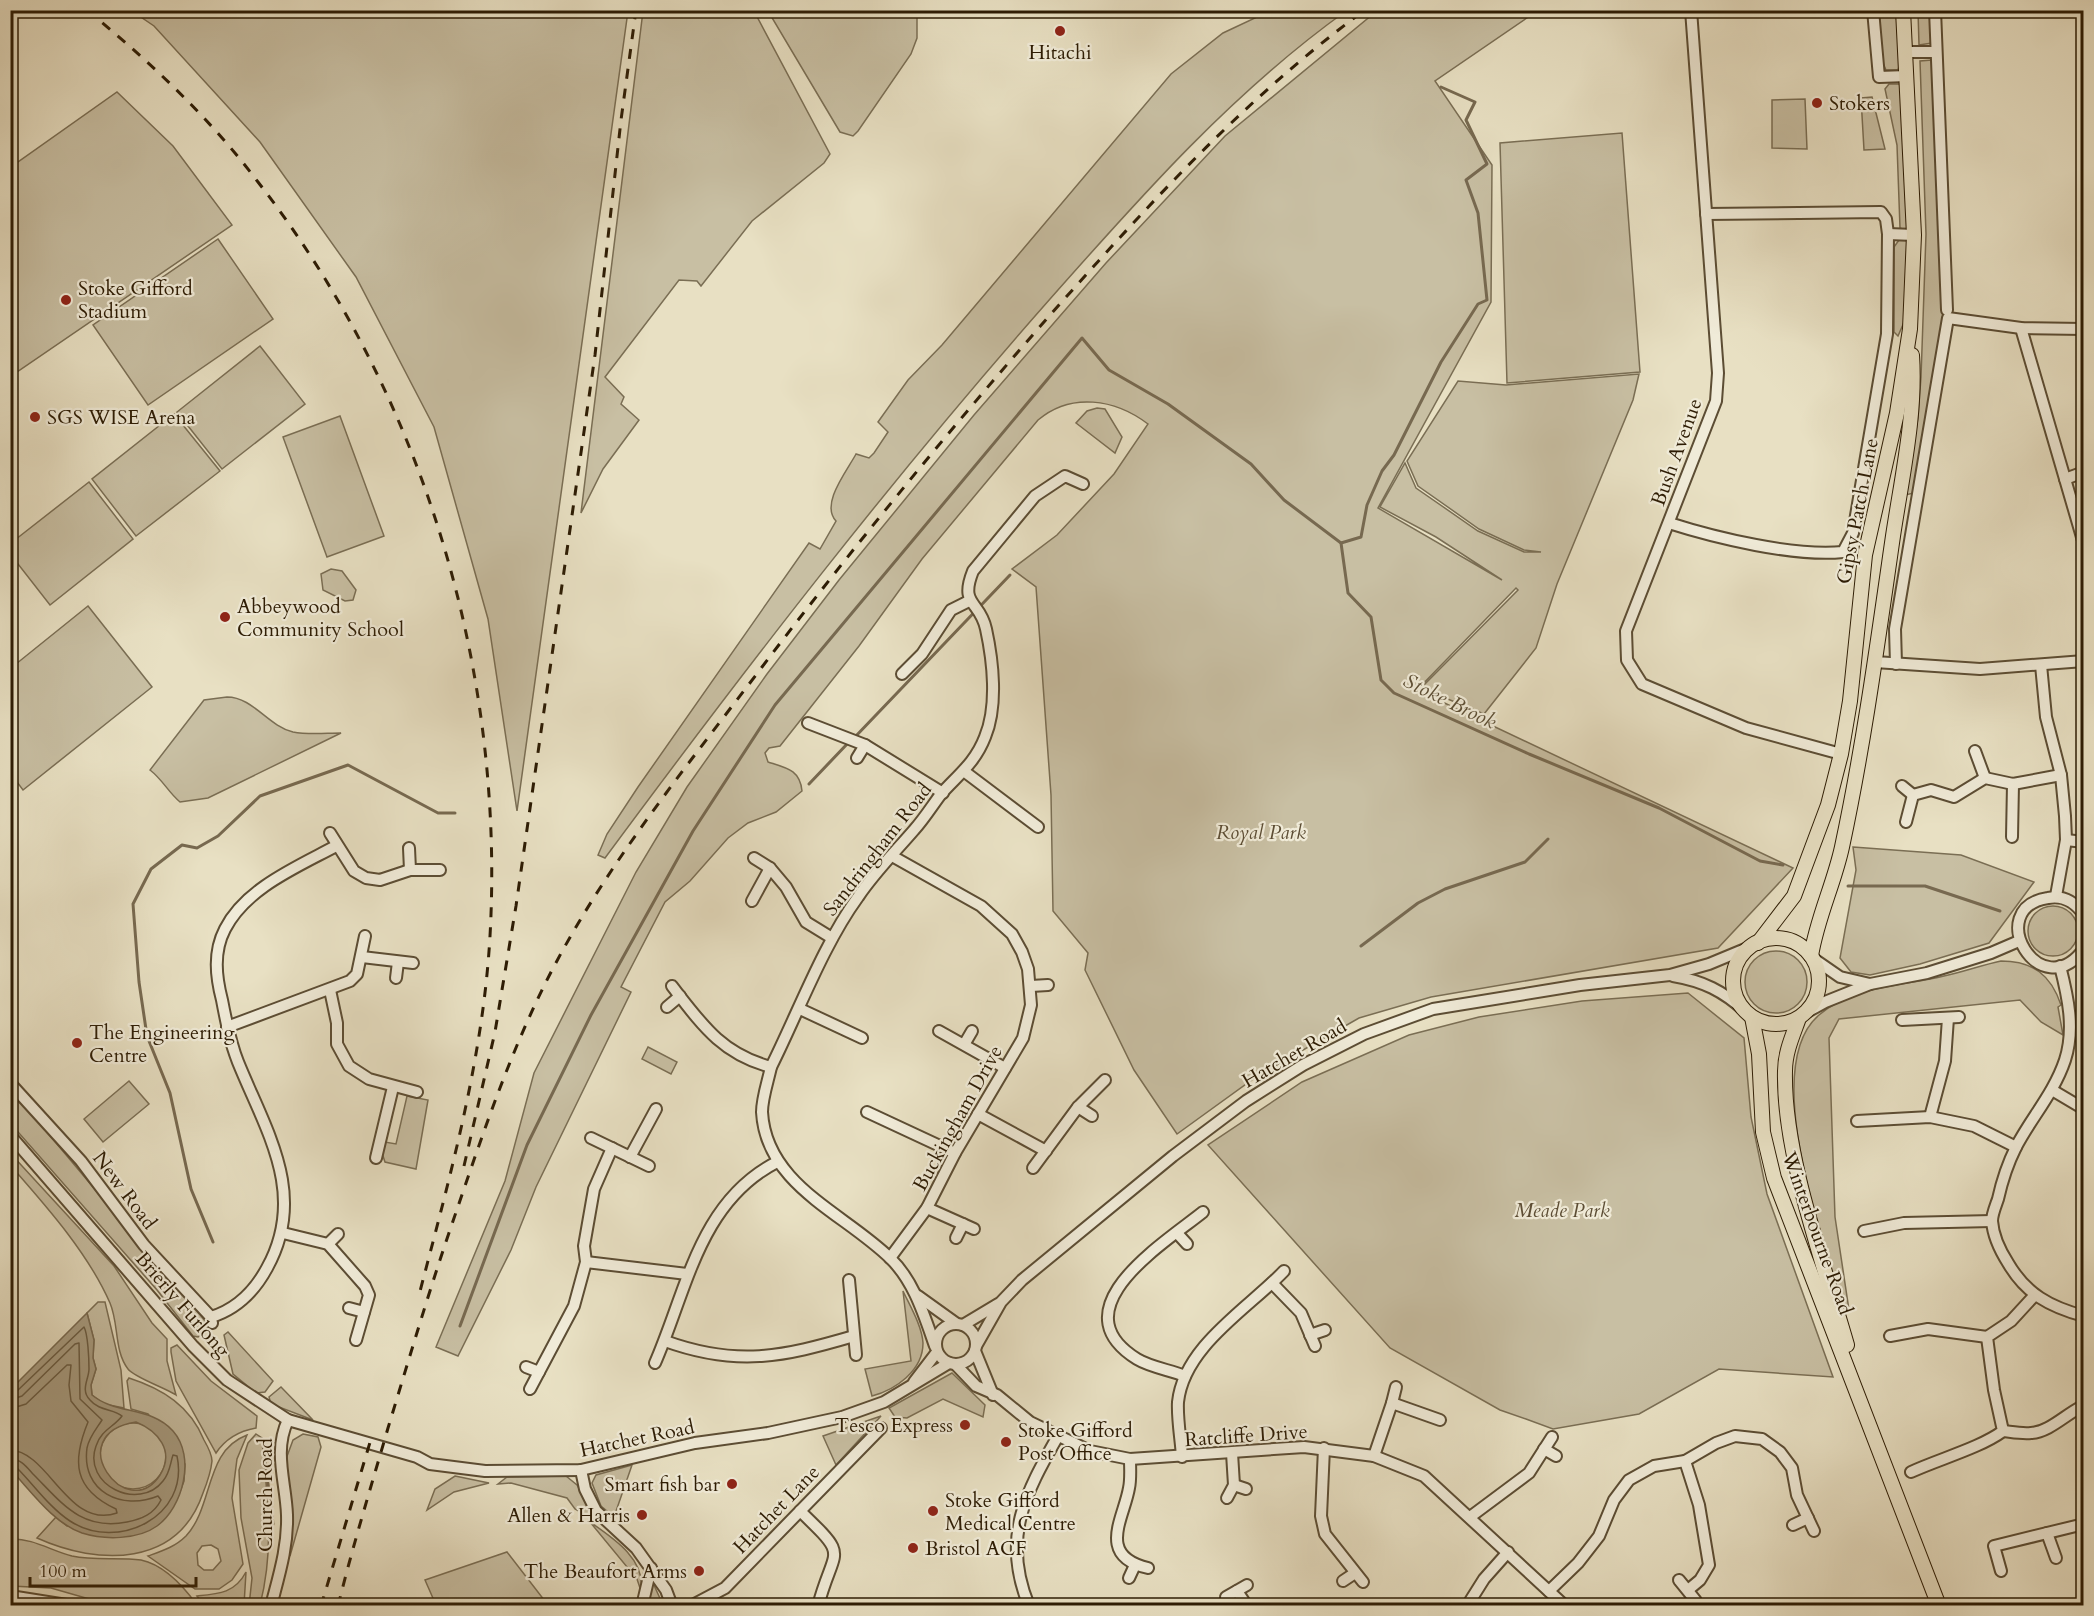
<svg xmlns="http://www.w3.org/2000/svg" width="2094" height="1616" font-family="Cardo,serif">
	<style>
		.green { fill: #c8bfa3; stroke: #7a6e54; stroke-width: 1.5; fill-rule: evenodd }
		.water { fill: #a89d82; stroke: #776950; stroke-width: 1.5; fill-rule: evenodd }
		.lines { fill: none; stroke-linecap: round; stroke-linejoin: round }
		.shore { stroke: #6a5c43; stroke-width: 1.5 }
		.stream { stroke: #776950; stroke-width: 3 }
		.minor-casing { stroke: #5c4d34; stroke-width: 14 }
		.major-casing { stroke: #2d1c04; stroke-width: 16 }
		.minor { stroke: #f0ebd8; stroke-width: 10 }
		.major { stroke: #e8e0c3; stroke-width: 14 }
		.rail { stroke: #2d1c04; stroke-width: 3; stroke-dasharray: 10 10; stroke-linecap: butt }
		.poi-dot { fill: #8f2418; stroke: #f0ebd8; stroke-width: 2 }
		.labels { text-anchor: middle; stroke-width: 4.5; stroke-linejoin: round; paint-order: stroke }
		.poi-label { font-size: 20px; fill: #2d1c04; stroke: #f0ebd8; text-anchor: start }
		.street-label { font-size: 20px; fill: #2d1c04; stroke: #f0ebd8 }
		.park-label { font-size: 20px; font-style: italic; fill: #5c4d34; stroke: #f0ebd8 }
		.water-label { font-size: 21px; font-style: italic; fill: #5e5036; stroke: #f0ebd8 }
	</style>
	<rect width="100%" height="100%" fill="#e8e0c3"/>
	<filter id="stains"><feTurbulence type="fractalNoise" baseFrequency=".00333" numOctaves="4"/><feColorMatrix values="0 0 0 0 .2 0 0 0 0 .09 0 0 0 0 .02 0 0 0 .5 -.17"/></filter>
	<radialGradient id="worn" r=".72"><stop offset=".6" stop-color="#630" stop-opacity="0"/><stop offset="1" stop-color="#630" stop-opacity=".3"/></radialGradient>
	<g class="green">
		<path d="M1272 10 1346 11C1234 91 1141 196 1050 299 892 478 747 666 605 858L598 855 607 834 638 787 809 543 820 549 836 521C820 504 847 471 856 454L869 458 874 453 888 432 878 422 908 380 942 345 1171 74 1223 33Z"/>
		<path d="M1378 10 1537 11 1435 81 1492 165 1491 302 1378 508 1502 580 1436 537 1380 507 1405 463 1416 488 1478 531 1524 552H1541L1524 550 1479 529 1418 486 1407 461 1458 381 1506 385 1639 374 1633 400 1557 584 1536 648 1484 714 1421 688 1518 590 1516 588 1417 690 1793 868 1718 948 1431 997 1359 1018 1256 1077 1177 1134 1134 1070 1085 970 1088 953 1053 911 1051 795 1036 587 1012 569 1057 535 1114 474 1148 424C1115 399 1071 392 1038 420L922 559 859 646 780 746 769 748 765 753 768 762C787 768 800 770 802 791L776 812 748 823 728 838 690 881 665 902 621 987 631 992 536 1187 511 1250 458 1356 436 1347 505 1181 534 1073 636 872 687 787 767 674 839 580 974 415 1106 263 1225 136Z"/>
		<polygon points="132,11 628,11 517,811 488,619 434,427 356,277 260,142 154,26"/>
		<polygon points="643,11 754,11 830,154 824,163 752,221 701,286 697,281 679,280 605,377 624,397 621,404 639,420 603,469 581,513"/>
		<polygon points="768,11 917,11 917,38 911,54 858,131 853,136 840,132"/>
		<polygon points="1879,11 1896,11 1900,63 1898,70 1886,70 1881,59"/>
		<polygon points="1918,11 1930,11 1932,43 1919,45"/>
		<polygon points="1932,60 1944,317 1914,493 1905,495 1918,418 1921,377 1926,234 1920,61"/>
		<polygon points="1889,84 1899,84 1906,95 1909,190 1907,231 1900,228 1897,145 1885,89"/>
		<polygon points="117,92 173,146 232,225 11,376 11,167"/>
		<polygon points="1872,97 1885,149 1864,150 1861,98"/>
		<polygon points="1805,99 1807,149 1772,148 1772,100"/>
		<polygon points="1622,133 1640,372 1507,383 1500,143"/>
		<polygon points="218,239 273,319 148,405 93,325"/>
		<polygon points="1899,240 1906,240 1912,245 1905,320 1898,336 1894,332 1894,247"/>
		<polygon points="260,346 305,404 222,469 177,412"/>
		<polygon points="1097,408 1105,409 1122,437 1115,453 1076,423 1087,411"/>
		<polygon points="174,414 220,471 136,536 92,479"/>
		<polygon points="340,416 384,536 327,557 283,437"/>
		<polygon points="89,482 133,539 50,605 11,555 11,543"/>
		<polygon points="331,569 342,571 356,590 353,600 345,601 323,590 321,574"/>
		<polygon points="88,606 152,687 23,790 11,774 11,668"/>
		<path d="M227 697C253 697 268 726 293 732 308 735 326 733 341 733L208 798 180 802C168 792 163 780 150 770L204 700Z"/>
		<polygon points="1853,847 1961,855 2034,882 1989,943 1920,964 1870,975 1851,972 1840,958 1856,870"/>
		<circle cx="2053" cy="931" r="25"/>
		<circle cx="1776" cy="982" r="31"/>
		<path d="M2001 961C2033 961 2051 975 2061 1005L2058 1007 2063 1035 2041 1022 2020 1000 1839 1019 1829 1038 1835 1217 1849 1310 1844 1312C1825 1245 1758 1067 1819 1015 1853 986 1902 986 1944 976 1963 972 1982 965 2001 961Z"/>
		<polygon points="2083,967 2083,1044 2079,1040 2079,977"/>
		<polygon points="1688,993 1744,1038 1751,1117 1767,1194 1833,1377 1719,1369 1639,1414 1553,1429 1526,1419 1500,1410 1390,1348 1208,1145 1302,1082 1409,1035 1479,1017 1582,1001"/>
		<polygon points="648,1047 677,1062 671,1074 642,1059"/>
		<polygon points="129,1081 149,1104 103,1142 84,1119"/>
		<polygon points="10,1088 207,1323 205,1333 198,1337 193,1336 157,1290 11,1124"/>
		<polygon points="407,1096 428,1100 416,1169 385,1162 382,1153 385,1142 396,1144"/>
		<path d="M11 1154 114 1266 152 1323 167 1339V1361L176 1395C164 1387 135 1378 128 1369 114 1351 119 1324 110 1303 88 1253 47 1207 11 1166Z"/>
		<path d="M903 1291C910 1306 922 1326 923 1343 923 1371 895 1390 872 1396L865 1369 911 1361Z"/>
		<polygon points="98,1302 105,1302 121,1370 124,1408 104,1404 92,1395 91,1385 96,1369 93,1358 94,1340 87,1313"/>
		<polygon points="228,1332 273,1381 265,1392 256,1393 233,1374 224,1335"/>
		<path d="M177 1345 211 1381 257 1416 256 1428C239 1431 226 1438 216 1453L176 1381 171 1352V1348Z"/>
		<polygon points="952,1373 985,1405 983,1417 943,1399 907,1418 895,1417 889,1408"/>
		<path d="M129 1378C163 1389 190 1406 204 1440 208 1447 212 1454 212 1461 211 1471 207 1483 203 1493 178 1567 99 1566 37 1538L56 1517 67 1526H156L169 1513 178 1497 184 1481 185 1464 148 1414 131 1409 127 1381Z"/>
		<polygon points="281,1387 313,1420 271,1404 269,1397"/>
		<polygon points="881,1416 836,1465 823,1436"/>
		<circle cx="133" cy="1456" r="33"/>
		<path d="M256 1434 262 1438C267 1496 275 1547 260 1605L249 1606 252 1578 241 1518 239 1470 248 1443Z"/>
		<polygon points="303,1434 318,1437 321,1447 290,1556 292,1529 286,1459 293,1440"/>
		<path d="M247 1435 237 1459 232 1498 243 1564 232 1580 219 1589H195L148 1556C162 1551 175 1547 186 1536 214 1506 204 1451 247 1435ZM211 1545 218 1549 221 1561 213 1570H204L198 1565 197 1553 202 1546Z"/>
		<polygon points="632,1465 614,1517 601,1506 592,1483 596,1475"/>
		<polygon points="455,1476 489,1483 454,1492 427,1510 435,1489"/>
		<polygon points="566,1476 577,1485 598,1522 575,1509 567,1498 511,1483 498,1484 507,1477"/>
		<path d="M590 1522C613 1538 646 1559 641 1591L637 1579Z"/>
		<path d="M11 1539C32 1538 52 1551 72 1556 95 1561 118 1557 141 1560 165 1565 184 1587 197 1605H110L51 1588 11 1586Z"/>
		<polygon points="507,1552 548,1605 436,1605 425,1580"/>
		<path d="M246 1572 244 1605H204L197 1596C219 1594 235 1593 246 1572Z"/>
		<polygon points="653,1583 663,1605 646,1606"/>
	</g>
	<path class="water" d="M87 1313 94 1340 93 1358 96 1369 91 1385 92 1395C116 1415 151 1406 173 1431 196 1457 183 1507 157 1526 138 1540 104 1540 82 1533 53 1523 31 1491 11 1470V1389ZM136 1422C158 1431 175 1451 160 1475 127 1526 59 1434 136 1422Z"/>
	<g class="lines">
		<g class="shore">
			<path d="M10 1392 17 1391 84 1327C88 1334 89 1360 89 1369 89 1379 80 1390 90 1400 99 1411 114 1409 122 1416 114 1427 101 1430 96 1446 82 1485 139 1512 163 1481 170 1473 170 1464 173 1455L177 1456C190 1517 117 1552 70 1521 50 1508 34 1485 17 1468L10 1466"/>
			<path d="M10 1400 22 1396 75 1344 79 1343 80 1399 102 1420C97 1428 89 1437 87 1448 81 1492 122 1511 158 1496L161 1500C154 1514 142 1519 127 1522 81 1531 62 1503 33 1474 26 1466 21 1459 10 1459"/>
			<path d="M10 1409 26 1404 67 1365H71L69 1385 71 1401 88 1422C72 1461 73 1489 116 1509L117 1513C68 1530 49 1451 10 1450"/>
		</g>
		<g class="stream">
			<polyline points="1341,543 1361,537 1367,505 1382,471 1394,455 1441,362 1478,304 1487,300 1478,213 1466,180 1487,164 1466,120 1475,102 1441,87"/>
			<polyline points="854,738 1010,575"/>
			<polyline points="809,784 849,742"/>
			<polyline points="1848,886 1925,886 2000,911"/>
			<polyline points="1361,946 1418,903 1445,889 1525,862 1548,839"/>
			<polyline points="213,1242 191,1189 170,1093 147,1036 139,982 133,904 151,869 182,845 197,848 218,836 260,796 348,765 438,813 455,813"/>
			<polyline points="460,1326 527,1145 591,1015 693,831 775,705 1082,338 1109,370 1168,404 1251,464 1284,500 1341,543 1348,593 1371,617 1381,680 1394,693 1529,754 1659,808 1760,861 1783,865"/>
			<polyline points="263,1444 273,1524"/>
		</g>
		<g class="minor-casing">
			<g id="minor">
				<polyline points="1691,10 1718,373 1716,401 1626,631 1627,660 1642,684 1746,728 1841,754"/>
				<polyline points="1873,10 1879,77 1907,76"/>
				<polyline points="1935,10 1947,310"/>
				<polyline points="1905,52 1936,52"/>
				<polyline points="1888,234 1914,235"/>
				<polyline points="2021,328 2084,544"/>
				<polyline points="2065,479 2084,472"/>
				<path d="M1669 523C1716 538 1795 557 1843 552L1853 533 1887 334 1888 234 1886 219 1881 212 1706 214"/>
				<polyline points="1875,662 1980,669 2084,661"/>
				<polyline points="1896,664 1895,629 1948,318 2021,328 2084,329"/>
				<polyline points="2041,665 2046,717 2061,775 2065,816 2066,840 2056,896"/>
				<polyline points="902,674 922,654 951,610 969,601"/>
				<polyline points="808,723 865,745 943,793"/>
				<polyline points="1975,751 1985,778"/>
				<polyline points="857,758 865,745"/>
				<polyline points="965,772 1038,827"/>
				<polyline points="1902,786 1913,795"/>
				<polyline points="1906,822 1913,795 1931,790 1954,797 1985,778 2013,784 2061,775"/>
				<polyline points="330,833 354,871 366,878 380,880 410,870 440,870"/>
				<polyline points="2012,837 2013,784"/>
				<polyline points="2066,840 2084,842"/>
				<polyline points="409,848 410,870"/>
				<polyline points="754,858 770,868"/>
				<polyline points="752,901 770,868 786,887 806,922 832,938"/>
				<path d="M2084 915C2075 902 2064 895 2048 898 1982 908 2040 1008 2084 949"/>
				<polyline points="362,957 413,963"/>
				<polyline points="1814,959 1840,977 1870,984"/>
				<path d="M2060 966C2068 997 2075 1029 2065 1060 2054 1093 2031 1118 2016 1147 2008 1163 2002 1181 1998 1199 1996 1205 1992 1214 1992 1221 1993 1235 2001 1252 2008 1263 2026 1294 2050 1307 2084 1316"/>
				<path d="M1673 976C1703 981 1723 991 1745 1011"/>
				<polyline points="396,978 398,962"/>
				<path d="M672 986C702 1025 722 1054 771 1067"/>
				<polyline points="1031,986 1048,985"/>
				<polyline points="330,990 337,1023 337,1044 349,1066 369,1079 417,1092"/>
				<polyline points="667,1007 680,996"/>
				<polyline points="800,1009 862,1038"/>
				<polyline points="1805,1013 1825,1002 1870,984 1927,973 1991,953 2019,941"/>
				<polyline points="1902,1020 1959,1017"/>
				<polyline points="227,1027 350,981 357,974 365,936"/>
				<polyline points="939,1031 1005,1068"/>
				<polyline points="965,1043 972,1031"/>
				<polyline points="10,1083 81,1161 144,1245 210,1316 212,1323"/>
				<polyline points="2052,1090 2084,1109"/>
				<polyline points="1078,1107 1092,1116"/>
				<polyline points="867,1112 955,1153"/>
				<polyline points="978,1114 1046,1151"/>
				<polyline points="1930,1117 1945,1061 1948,1018"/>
				<polyline points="1857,1121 1930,1117 1974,1126 2016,1147"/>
				<polyline points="10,1135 193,1346 227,1380 288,1420 417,1457 430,1464 485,1471 581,1470 695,1443 768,1433 842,1417 884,1402 949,1363"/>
				<polyline points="591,1138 649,1166"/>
				<polyline points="630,1157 656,1109"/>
				<polyline points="376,1158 393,1087"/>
				<polyline points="1033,1168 1078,1107 1105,1080"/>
				<polyline points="927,1208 974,1229"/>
				<polyline points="1864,1231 1904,1223 1992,1221"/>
				<polyline points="283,1233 328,1244 365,1286 369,1295 356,1340"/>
				<polyline points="1177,1233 1187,1244"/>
				<polyline points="956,1238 963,1224"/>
				<polyline points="328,1244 338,1234"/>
				<polyline points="890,1258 927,1208 955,1153 1023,1038 1031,1005 1028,969 1022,952 1012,934 981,906 892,856"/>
				<polyline points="586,1262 687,1274"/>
				<polyline points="849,1280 856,1355"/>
				<polyline points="1272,1283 1301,1313 1315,1346"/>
				<polyline points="918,1296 957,1324"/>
				<polyline points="349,1308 364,1312"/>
				<path d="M211 1317C237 1309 254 1292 267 1268 308 1194 266 1131 238 1062 230 1042 226 1021 222 1000 216 977 213 952 225 929 246 888 297 867 336 846"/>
				<circle cx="956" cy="1344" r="20"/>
				<polyline points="963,1325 998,1304"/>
				<polyline points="1310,1335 1325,1330"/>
				<polyline points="1890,1336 1928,1329 1987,1337"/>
				<path d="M665 1341C737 1367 782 1357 854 1336"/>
				<path d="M935 1346C924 1315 914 1281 890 1258 844 1213 766 1185 762 1112 762 1098 768 1081 771 1067 798 1013 823 945 858 897 874 873 895 852 914 830 924 819 932 806 941 794 958 775 975 763 985 737 998 706 993 661 986 629 980 600 959 606 973 571L1035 496 1065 476 1083 484"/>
				<polyline points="976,1346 1001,1302 1022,1280 1173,1156 1246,1101 1303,1065 1364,1034 1433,1009 1580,985 1670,975 1709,964 1750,947"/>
				<polyline points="975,1351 993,1395"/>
				<path d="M655 1363C687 1290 699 1202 777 1162"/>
				<polyline points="956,1365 976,1386 997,1395 1030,1422 1090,1451 1130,1459 1304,1447 1374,1456 1424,1476 1565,1606"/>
				<polyline points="526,1367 539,1372"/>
				<path d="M1185 1376C1170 1370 1150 1367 1137 1359 1057 1309 1163 1244 1203 1212"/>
				<polyline points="914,1382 937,1352"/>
				<polyline points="530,1389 574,1306 586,1262 584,1246 594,1189 612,1148"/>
				<polyline points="1392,1403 1396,1387"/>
				<path d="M2003 1431C2012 1432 2022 1434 2031 1433 2049 1432 2065 1415 2081 1407L2084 1401"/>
				<polyline points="1324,1448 1321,1516 1325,1534 1363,1582"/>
				<polyline points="1544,1449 1556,1456"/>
				<polyline points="1374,1456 1392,1403 1440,1420"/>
				<path d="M1182 1457C1181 1440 1177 1419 1178 1402 1184 1346 1249 1308 1284 1271"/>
				<path d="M1130 1459C1130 1468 1131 1479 1129 1488 1124 1518 1096 1556 1148 1568"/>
				<polyline points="1685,1461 1699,1505 1709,1565 1700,1580 1688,1590"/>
				<polyline points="581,1470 585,1489 596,1511 636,1548 666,1590 672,1606"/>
				<path d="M1911 1472C1939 1459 1980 1448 2003 1431L1994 1390 1987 1337 2011 1321 2034 1296"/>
				<polyline points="1234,1485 1246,1489"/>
				<polyline points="1227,1498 1234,1485 1232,1453"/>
				<path d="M800 1511C851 1560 834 1545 818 1606"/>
				<polyline points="1470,1517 1529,1473 1552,1437"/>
				<polyline points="1793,1525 1808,1518"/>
				<polyline points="2047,1533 2056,1558"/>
				<polyline points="2001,1571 1994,1546 2084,1524"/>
				<polyline points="1129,1578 1135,1565"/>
				<polyline points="1679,1580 1696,1601"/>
				<polyline points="1343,1581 1355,1573"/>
				<polyline points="1237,1591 1247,1606"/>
				<polyline points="1549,1591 1578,1563 1599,1536 1614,1500 1629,1480 1654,1466 1685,1461 1716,1443 1735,1436 1762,1439 1780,1452 1792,1468 1797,1495 1814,1531"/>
				<polyline points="10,1596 73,1606"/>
				<polyline points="1226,1597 1247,1585"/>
				<path d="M271 1606C279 1575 288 1547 287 1515 286 1483 273 1451 288 1420"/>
				<polyline points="642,1606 651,1568"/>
				<polyline points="691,1606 725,1588 881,1428"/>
				<path d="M1029 1606C1001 1538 1025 1494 1058 1436"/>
				<polyline points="1467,1606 1484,1579 1508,1552"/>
			</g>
		</g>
		<g class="major-casing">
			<g id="major">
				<circle cx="1776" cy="981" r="43"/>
				<polyline points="1758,943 1794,896 1828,805 1841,754 1850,701 1865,555 1897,413 1910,329 1914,235 1903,10"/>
				<path d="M1811 956C1817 918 1834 884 1842 847 1864 744 1878 640 1893 536 1902 476 1916 415 1912 355"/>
				<polyline points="1752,1017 1759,1054 1763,1132 1774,1178 1939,1606"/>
				<path d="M1799 1018C1793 1035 1785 1052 1785 1071 1783 1155 1824 1264 1847 1345"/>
			</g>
		</g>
		<use href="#minor" class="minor"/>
		<use href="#major" class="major"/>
		<g class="rail">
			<path d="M87 10C150 62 209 117 258 182 423 394 505 669 490 936 483 1060 449 1180 418 1299"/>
			<polyline points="464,1166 495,1032 516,906 595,355 621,120 636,10"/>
			<polyline points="321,1606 371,1439"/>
			<path d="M338 1606C353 1545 371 1487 388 1428 409 1359 429 1291 452 1224 479 1145 506 1063 543 988 600 872 684 770 762 667 854 546 950 429 1051 314 1148 205 1246 97 1365 10"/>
		</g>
	</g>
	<g class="poi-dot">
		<circle cx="1060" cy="31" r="6"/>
		<circle cx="1817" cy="103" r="6"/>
		<circle cx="66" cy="300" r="6"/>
		<circle cx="35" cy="417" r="6"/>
		<circle cx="225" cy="617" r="6"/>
		<circle cx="77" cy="1043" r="6"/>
		<circle cx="965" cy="1425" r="6"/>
		<circle cx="1006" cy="1442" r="6"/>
		<circle cx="732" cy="1484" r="6"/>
		<circle cx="933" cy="1511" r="6"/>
		<circle cx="642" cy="1515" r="6"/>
		<circle cx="913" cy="1548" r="6"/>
		<circle cx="699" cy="1571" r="6"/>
	</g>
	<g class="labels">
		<g class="poi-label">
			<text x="1060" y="59" text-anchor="middle">Hitachi</text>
			<text x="1829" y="110">Stokers</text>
			<text x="78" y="295">Stoke Gifford<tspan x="78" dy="23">Stadium</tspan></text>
			<text x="47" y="424">SGS WISE Arena</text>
			<text x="237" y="613">Abbeywood<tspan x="237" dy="23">Community School</tspan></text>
			<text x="89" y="1039">The Engineering<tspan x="89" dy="23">Centre</tspan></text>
			<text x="953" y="1432" text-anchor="end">Tesco Express</text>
			<text x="1018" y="1437">Stoke Gifford<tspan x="1018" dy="23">Post Office</tspan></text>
			<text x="720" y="1491" text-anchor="end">Smart fish bar</text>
			<text x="945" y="1507">Stoke Gifford<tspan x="945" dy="23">Medical Centre</tspan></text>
			<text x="630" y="1522" text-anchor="end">Allen &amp; Harris</text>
			<text x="925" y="1555">Bristol ACF</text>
			<text x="687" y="1578" text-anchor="end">The Beaufort Arms</text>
		</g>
		<g class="street-label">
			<text transform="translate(1676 452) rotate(-70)" y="7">Bush Avenue</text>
			<text transform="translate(1857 511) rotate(-79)" y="7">Gipsy Patch Lane</text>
			<text transform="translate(877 849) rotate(-52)" y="7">Sandringham Road</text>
			<text transform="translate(1294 1053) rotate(-30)" y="7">Hatchet Road</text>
			<text transform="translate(957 1118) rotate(-61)" y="7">Buckingham Drive</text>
			<text transform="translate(125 1190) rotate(53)" y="7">New Road</text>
			<text transform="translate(1818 1233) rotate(70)" y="7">Winterbourne Road</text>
			<text transform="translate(183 1304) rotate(49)" y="7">Brierly Furlong</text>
			<text transform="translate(1246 1435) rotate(-4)" y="7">Ratcliffe Drive</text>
			<text transform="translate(637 1438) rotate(-12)" y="7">Hatchet Road</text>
			<text transform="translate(265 1495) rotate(-90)" y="7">Church Road</text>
			<text transform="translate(776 1509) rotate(-46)" y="7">Hatchet Lane</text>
		</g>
		<g class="park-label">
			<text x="1261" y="839">Royal Park</text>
			<text x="1562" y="1217">Meade Park</text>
		</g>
		<g class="water-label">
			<text transform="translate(1450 701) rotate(26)" y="7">Stoke Brook</text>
		</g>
	</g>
	<rect width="2094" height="1616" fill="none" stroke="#e8e0c3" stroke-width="36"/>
	<rect x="12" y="12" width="2070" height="1592" fill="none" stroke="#2d1c04" stroke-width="3"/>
	<rect x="18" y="18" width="2058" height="1580" fill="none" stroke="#2d1c04" stroke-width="1.5"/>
	<path d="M30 1577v9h166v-9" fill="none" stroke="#2d1c04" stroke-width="3"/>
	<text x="39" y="1577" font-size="18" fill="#2d1c04" stroke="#f0ebd8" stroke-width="4.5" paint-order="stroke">100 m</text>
	<rect width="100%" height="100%" filter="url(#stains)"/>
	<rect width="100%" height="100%" fill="url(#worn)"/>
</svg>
